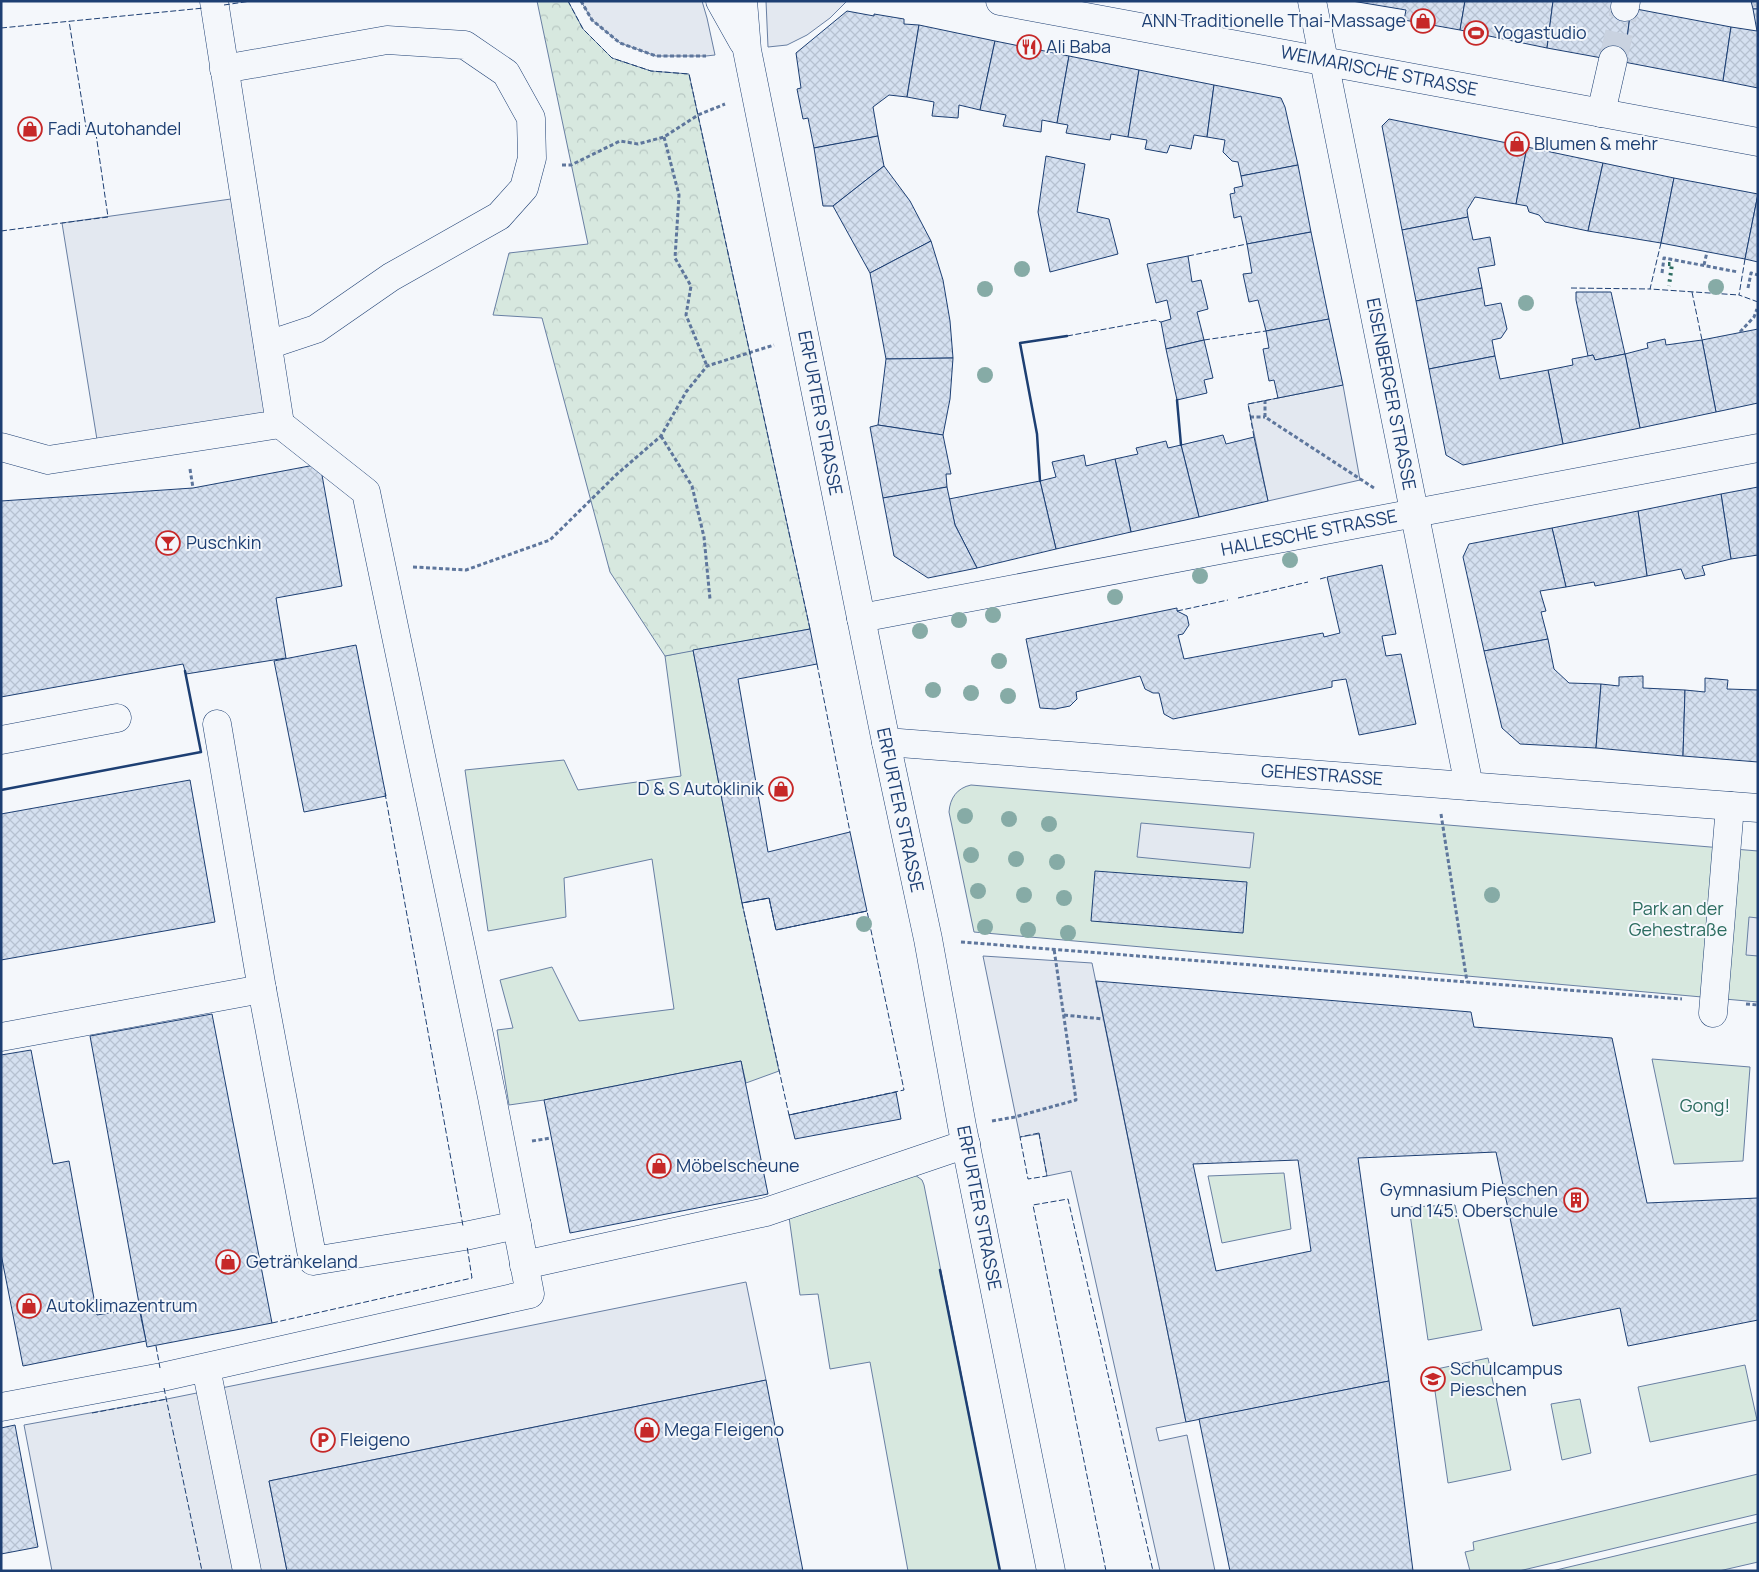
<svg xmlns="http://www.w3.org/2000/svg" width="1759" height="1572" font-family="Manrope,sans-serif">
	<style>
		.green { fill: #d7e8df; stroke: #687fa3 }
		.forest { fill: url(#forest-crowns); stroke: #687fa3 }
		.parking { fill: #e3e8f0; stroke: #687fa3 }
		.building { fill: url(#building-cross-hatch); stroke: #1d3f73; fill-rule: evenodd }
		.lines { fill: none; stroke-linecap: round; stroke-linejoin: round }
		.minor-tunnel { stroke: #c9d2e0; stroke-width: 28; stroke-dasharray: 28 14; stroke-linecap: butt }
		.minor-casing { stroke: #1d3f73; stroke-width: 29 }
		.path { stroke: #5e769c; stroke-width: 3; stroke-dasharray: 4 2.5; stroke-linecap: butt }
		.minor { stroke: #f4f7fb; stroke-width: 28 }
		.hedge { stroke: #2c6c60; stroke-width: 4; stroke-dasharray: 2.5 4; stroke-linecap: butt }
		.fence { stroke: #1d3f73; stroke-width: 1; stroke-dasharray: 6 2.5; stroke-linecap: butt }
		.wall { stroke: #1d3f73; stroke-width: 2.5 }
		.tree { fill: #86aba6 }
		.labels { text-anchor: middle; stroke-width: 4; stroke-linejoin: round; paint-order: stroke }
		.poi-label { font-size: 18px; fill: #1d3f73; stroke: #f4f7fb; text-anchor: start }
		.street-label { font-size: 18px; fill: #1d3f73; stroke: #f4f7fb }
		.park-label { font-size: 18px; fill: #2c6c60; stroke: #f4f7fb }
	</style>
	<defs>
		<pattern id="forest-crowns" width="20" height="18" patternUnits="userSpaceOnUse" patternTransform="scale(1.25)"><rect width="20" height="18" fill="#d7e8df"/><path d="M2 6a3 3 0 1 1 6 0M12 15a3 3 0 1 1 6 0" fill="none" stroke="#b8c8c3"/></pattern>
		<pattern id="building-cross-hatch" width="8" height="8" patternUnits="userSpaceOnUse" patternTransform="scale(1.25)"><rect width="8" height="8" fill="#d5e0f0"/><path d="M0 0l8 8M0 8l8-8" fill="none" stroke="#b6c1d1"/></pattern>
	</defs>
	<rect width="100%" height="100%" fill="#f4f7fb"/>
	<g class="green">
		<polygon points="693,650 742,903 779,1071 746,1083 741,1061 544,1100 509,1105 497,1030 513,1028 500,980 552,967 579,1021 674,1009 652,859 564,878 566,917 488,931 465,770 564,760 578,790 681,776 665,656"/>
		<path d="M971 785 1758 851V1002L974 932 949 812C950 798 957 788 971 785Z"/>
		<polygon points="1652,1059 1750,1067 1743,1161 1674,1164"/>
		<polygon points="1284,1173 1291,1229 1222,1243 1208,1176"/>
		<polygon points="915,1175 922,1180 924,1185 1000,1571 908,1571 870,1362 830,1369 818,1294 800,1295 789,1217"/>
		<polygon points="1455,1205 1482,1330 1428,1340 1409,1207"/>
		<polygon points="1488,1358 1511,1470 1448,1483 1432,1370"/>
		<polygon points="1745,1365 1757,1420 1650,1442 1638,1387"/>
		<polygon points="1580,1399 1591,1453 1562,1460 1551,1404"/>
		<polygon points="1758,1474 1758,1514 1519,1571 1470,1571 1465,1552 1474,1550 1473,1542"/>
		<polygon points="1758,1522 1758,1562 1719,1571 1552,1571"/>
	</g>
	<polygon class="forest" points="537,1 568,1 583,29 612,58 651,71 689,74 810,629 665,656 610,572 542,318 493,315 509,253 588,244"/>
	<g class="parking">
		<polygon points="581,1 702,1 707,18 715,55 706,56 656,56 620,43 592,20"/>
		<polygon points="766,1 847,1 830,18 807,35 787,45 768,47"/>
		<polygon points="245,197 280,424 99,452 62,223"/>
		<polygon points="1343,385 1360,480 1268,501 1248,404"/>
		<polygon points="1141,823 1254,833 1250,868 1137,857"/>
		<polygon points="1749,917 1758,918 1758,956 1746,955"/>
		<polygon points="983,956 1092,963 1186,1422 1156,1428 1159,1441 1187,1435 1215,1571 1160,1571 1071,1171 1047,1176 1039,1134 1020,1137"/>
		<polygon points="746,1282 766,1380 269,1481 287,1571 52,1571 24,1425 167,1399"/>
	</g>
	<g class="building">
		<polygon points="1352,1 1465,1 1460,30 1404,20 1406,10"/>
		<polygon points="1465,1 1553,1 1547,48 1460,30"/>
		<polygon points="1553,1 1615,1 1631,8 1624,62 1547,48"/>
		<polygon points="1751,1 1758,1 1758,9 1753,9"/>
		<polygon points="1631,8 1731,27 1723,81 1624,62"/>
		<polygon points="1753,9 1758,9 1758,88 1723,81 1731,27 1757,31"/>
		<polygon points="847,11 874,16 874,14 904,19 904,24 919,25 907,97 889,95 873,107 878,136 814,148 808,118 803,119 797,89 801,88 796,53"/>
		<polygon points="919,25 995,41 980,110 959,105 958,118 932,116 934,102 907,97"/>
		<polygon points="995,41 1069,56 1057,123 1042,120 1041,132 1003,126 1006,115 980,110"/>
		<polygon points="1069,56 1139,70 1128,137 1111,134 1110,140 1066,133 1068,125 1057,123"/>
		<polygon points="1139,70 1214,85 1207,137 1194,135 1191,149 1170,145 1167,153 1145,149 1147,140 1128,137"/>
		<polygon points="1214,85 1281,98 1285,107 1298,165 1241,176 1238,162 1232,161 1223,152 1225,140 1207,137"/>
		<polygon points="1389,119 1527,147 1516,204 1475,197 1467,210 1468,217 1402,230 1382,126"/>
		<polygon points="878,136 884,166 833,206 823,206 814,148"/>
		<polygon points="1527,147 1603,163 1588,231 1545,222 1539,215 1529,212 1527,206 1516,204"/>
		<polygon points="1046,156 1085,164 1077,212 1109,219 1118,254 1050,272 1038,212"/>
		<polygon points="1603,163 1674,178 1661,243 1588,231"/>
		<polygon points="1298,165 1311,232 1247,244 1241,216 1234,218 1230,194 1235,193 1234,188 1243,186 1241,176"/>
		<polygon points="884,166 910,201 931,241 870,273 833,206"/>
		<polygon points="1674,178 1758,194 1745,259 1661,243"/>
		<polygon points="1758,194 1758,262 1745,259"/>
		<polygon points="1468,217 1473,240 1490,237 1495,265 1478,268 1482,288 1416,301 1402,230"/>
		<polygon points="1311,232 1329,319 1266,331 1258,300 1249,302 1243,274 1252,273 1247,244"/>
		<polygon points="931,241 943,280 950,321 953,358 886,359 870,273"/>
		<polygon points="1188,256 1192,282 1201,280 1208,309 1197,312 1204,340 1166,349 1161,322 1171,319 1167,300 1156,303 1147,264"/>
		<polygon points="1482,288 1485,306 1501,303 1507,329 1501,338 1492,340 1495,356 1429,369 1416,301"/>
		<polygon points="1576,292 1611,292 1625,354 1595,360 1593,355 1588,356 1576,300"/>
		<polygon points="1329,319 1343,385 1278,398 1274,380 1269,381 1263,349 1269,348 1266,331"/>
		<polygon points="1758,329 1758,403 1716,412 1702,340"/>
		<polygon points="1665,339 1666,345 1702,340 1716,412 1640,428 1625,354 1648,348 1647,343"/>
		<polygon points="1204,340 1213,378 1204,380 1207,393 1177,400 1166,349"/>
		<polygon points="1625,354 1640,428 1563,444 1548,370 1573,365 1572,359 1593,355 1595,360"/>
		<polygon points="1495,356 1500,379 1548,370 1563,444 1463,465 1446,455 1429,369"/>
		<polygon points="953,358 950,399 943,435 878,425 886,359"/>
		<polygon points="878,425 943,435 951,474 946,474 947,487 883,498 870,427"/>
		<polygon points="1223,435 1226,444 1254,437 1268,501 1199,517 1181,445"/>
		<polygon points="1166,441 1168,448 1181,445 1199,517 1131,532 1115,459 1138,454 1136,448"/>
		<polygon points="1084,455 1086,466 1115,459 1131,532 1056,549 1040,481 1056,477 1052,462"/>
		<polygon points="320,464 342,586 276,598 286,658 186,674 183,664 1,697 1,501 193,488"/>
		<polygon points="1040,481 1056,549 977,568 955,525 949,499"/>
		<polygon points="947,487 955,525 977,568 928,578 894,556 883,498"/>
		<polygon points="1758,487 1758,555 1731,559 1721,494"/>
		<polygon points="1721,494 1731,559 1702,566 1705,575 1685,579 1681,569 1647,576 1638,511"/>
		<polygon points="1638,511 1647,576 1595,586 1594,582 1566,587 1552,528"/>
		<polygon points="1552,528 1566,587 1540,591 1546,611 1541,612 1548,639 1484,651 1463,557 1469,544"/>
		<polygon points="1382,565 1396,634 1382,636 1386,656 1401,654 1416,724 1359,735 1346,679 1332,681 1332,687 1173,719 1164,714 1159,693 1153,693 1145,689 1140,676 1076,692 1077,699 1070,706 1055,709 1040,708 1026,639 1177,608 1177,611 1187,616 1189,625 1183,634 1178,635 1184,659 1323,633 1324,637 1340,633 1327,577"/>
		<polygon points="810,629 817,664 738,679 768,852 850,832 867,911 776,930 769,898 742,903 693,650"/>
		<polygon points="1548,639 1554,669 1569,683 1601,684 1596,748 1520,744 1502,728 1484,651"/>
		<polygon points="356,645 386,796 304,812 274,661"/>
		<polygon points="1643,676 1643,688 1685,690 1683,756 1596,748 1601,684 1619,686 1619,677"/>
		<polygon points="1705,678 1728,680 1727,689 1758,690 1758,762 1683,756 1685,690 1705,692"/>
		<polygon points="190,780 215,922 1,960 1,814"/>
		<polygon points="1095,871 1247,882 1243,933 1091,921"/>
		<path d="M1096 981 1471 1012 1474 1027 1612 1038 1647 1203 1758 1198V1320L1628 1346 1620 1308 1533 1326 1496 1152 1358 1158 1389 1381 1186 1422ZM1298 1160 1311 1251 1216 1271 1193 1164Z"/>
		<polygon points="212,1014 272,1323 147,1347 90,1036"/>
		<polygon points="31,1050 53,1164 69,1161 97,1315 139,1308 146,1341 23,1366 1,1254 1,1055"/>
		<polygon points="741,1061 768,1194 570,1233 544,1100"/>
		<polygon points="896,1092 901,1119 795,1139 789,1115"/>
		<polygon points="766,1380 803,1571 287,1571 269,1481"/>
		<polygon points="1389,1381 1413,1571 1230,1571 1199,1419"/>
		<polygon points="15,1425 38,1547 1,1554 1,1428"/>
	</g>
	<g class="lines">
		<polyline class="minor-tunnel" points="1613,60 1625,7"/>
		<g class="minor-casing">
			<g id="minor">
				<polyline points="720,1 743,42"/>
				<polyline points="743,1 747,50 886,742 928,939 962,1126 1051,1571"/>
				<polyline points="1000,1 1758,142"/>
				<polyline points="1312,1 1469,786"/>
				<polyline points="1625,7 1626,1"/>
				<polyline points="224,69 387,40 465,45 506,73 531,118 532,158 524,188 499,216 391,277 316,329 268,345"/>
				<polyline points="1601,113 1613,60"/>
				<polyline points="1,447 48,460 280,424 214,1"/>
				<polyline points="861,618 1758,448"/>
				<polyline points="217,724 262,989"/>
				<polyline points="1,740 117,718"/>
				<polyline points="886,742 1758,808"/>
				<polyline points="1713,1013 1730,806"/>
				<polyline points="1,1037 262,989 313,1261 465,1236 517,1225"/>
				<polyline points="524,1265 766,1212 966,1144"/>
				<polyline points="206,1368 247,1571"/>
				<polyline points="1,1407 162,1377 530,1294 492,1097 366,492 280,424"/>
			</g>
		</g>
		<g class="path">
			<polyline points="581,1 592,20 620,43 656,56 706,56"/>
			<polyline points="664,137 679,195 675,258 691,286 686,315 707,366"/>
			<polyline points="562,165 571,165 620,141 638,144 664,137 698,115 725,104"/>
			<polyline points="1704,265 1707,252"/>
			<polyline points="1662,273 1664,258 1738,272"/>
			<polyline points="1748,288 1751,273 1758,275"/>
			<polyline points="1740,332 1754,317 1757,309"/>
			<polyline points="1265,400 1265,417 1374,488"/>
			<polyline points="1250,417 1265,417"/>
			<polyline points="661,436 692,486 704,537 710,599"/>
			<polyline points="190,469 193,488"/>
			<polyline points="413,567 466,570 550,540 616,475 661,436 686,392 707,366 774,345"/>
			<polyline points="1441,814 1467,982"/>
			<polyline points="961,942 1682,999"/>
			<polyline points="1746,1004 1758,1005"/>
			<polyline points="1064,1015 1103,1019"/>
			<polyline points="992,1121 1015,1117 1076,1100 1054,949"/>
			<polyline points="532,1141 551,1138"/>
		</g>
		<use href="#minor" class="minor"/>
		<polyline class="hedge" points="1668,264 1672,264 1669,286"/>
		<g class="fence">
			<polyline points="568,1 583,29 612,58 651,71 689,74 810,629"/>
			<polyline points="224,5 251,1"/>
			<polyline points="1,28 204,8"/>
			<polyline points="1,231 108,217 95,127 86,127 69,21"/>
			<polyline points="1661,243 1650,289 1739,295"/>
			<polyline points="1188,256 1247,244"/>
			<polyline points="1745,259 1739,295 1758,302"/>
			<polyline points="1571,288 1650,289"/>
			<polyline points="1692,292 1702,340"/>
			<polyline points="1067,336 1155,320 1161,322"/>
			<polyline points="1204,340 1266,331"/>
			<polyline points="1,355 1,364"/>
			<polyline points="1254,437 1248,404 1278,398"/>
			<polyline points="1320,579 1327,577"/>
			<polyline points="1238,598 1308,582"/>
			<polyline points="1177,611 1228,600"/>
			<polyline points="817,664 850,832"/>
			<polyline points="385,793 463,1226"/>
			<polygon points="769,898 776,930 867,911 904,1090 789,1115 742,903"/>
			<polygon points="1039,1133 1047,1176 1028,1179 1020,1137"/>
			<polyline points="272,1323 472,1278 467,1246"/>
			<polyline points="156,1346 160,1368"/>
			<polyline points="164,1388 202,1571"/>
			<polyline points="92,1413 167,1399"/>
			<polyline points="1106,1571 1033,1205 1068,1199 1153,1571"/>
		</g>
		<g class="wall">
			<polyline points="1177,400 1181,445"/>
			<polyline points="1040,481 1037,434 1020,343 1067,336"/>
			<polyline points="1,790 201,752 185,671"/>
			<polyline points="940,1270 1000,1571"/>
		</g>
	</g>
	<g class="tree">
		<circle cx="1022" cy="269" r="8"/>
		<circle cx="1716" cy="287" r="8"/>
		<circle cx="985" cy="289" r="8"/>
		<circle cx="1526" cy="303" r="8"/>
		<circle cx="985" cy="375" r="8"/>
		<circle cx="1290" cy="560" r="8"/>
		<circle cx="1200" cy="576" r="8"/>
		<circle cx="1115" cy="597" r="8"/>
		<circle cx="993" cy="615" r="8"/>
		<circle cx="959" cy="620" r="8"/>
		<circle cx="920" cy="631" r="8"/>
		<circle cx="999" cy="661" r="8"/>
		<circle cx="933" cy="690" r="8"/>
		<circle cx="971" cy="693" r="8"/>
		<circle cx="1008" cy="696" r="8"/>
		<circle cx="965" cy="816" r="8"/>
		<circle cx="1009" cy="819" r="8"/>
		<circle cx="1049" cy="824" r="8"/>
		<circle cx="971" cy="855" r="8"/>
		<circle cx="1016" cy="859" r="8"/>
		<circle cx="1057" cy="862" r="8"/>
		<circle cx="978" cy="891" r="8"/>
		<circle cx="1024" cy="895" r="8"/>
		<circle cx="1492" cy="895" r="8"/>
		<circle cx="1064" cy="898" r="8"/>
		<circle cx="864" cy="924" r="8"/>
		<circle cx="985" cy="927" r="8"/>
		<circle cx="1028" cy="930" r="8"/>
		<circle cx="1068" cy="933" r="8"/>
	</g>
	<defs>
		<g id="shop-ring" transform="scale(1.25)"><circle r="9.5" fill="#f4f7fb" stroke="#c62828" stroke-width="1.5"/><path d="M-5-2.5h2.3a2.7 3.5 0 0 1 5.4 0H5L5.5 6h-11ZM-1.5-2.5h3a1.5 2.3 0 0 0-3 0Z" fill="#c62828"/></g>
		<g id="stadium-ring" transform="scale(1.25)"><circle r="9.5" fill="#f4f7fb" stroke="#c62828" stroke-width="1.5"/><path d="M0-5a6.5 5 0 1 0 0 10a6.5 5 0 1 0 0-10ZM-3.5-1.8h7v3.6h-7Z" fill="#c62828"/></g>
		<g id="restaurant-ring" transform="scale(1.25)"><circle r="9.5" fill="#f4f7fb" stroke="#c62828" stroke-width="1.5"/><path d="M-5-6h1v4h1v-4h1v4h1v-4h1v5L-1.5 .5V6h-2V.5L-5-1ZM5-6V6H3V1.5H1.5Q1.5-4 5-6Z" fill="#c62828"/></g>
		<g id="bar-ring" transform="scale(1.25)"><circle r="9.5" fill="#f4f7fb" stroke="#c62828" stroke-width="1.5"/><path d="M-6-5H6L.8 .8V4.5H3.5V6h-7V4.5H-.8V.8Z" fill="#c62828"/></g>
		<g id="building-ring" transform="scale(1.25)"><circle r="9.5" fill="#f4f7fb" stroke="#c62828" stroke-width="1.5"/><path d="M-4-6H4V6H1V3H-1V6H-4ZM-2.5-4.3h1.7v1.8h-1.7ZM.8-4.3h1.7v1.8H.8ZM-2.5-1h1.7V.8h-1.7ZM.8-1h1.7V.8H.8Z" fill="#c62828"/></g>
		<g id="school-ring" transform="scale(1.25)"><circle r="9.5" fill="#f4f7fb" stroke="#c62828" stroke-width="1.5"/><path d="M0-5L7-2L0 1L-7-2ZM-4 1L0 2.5L4 1V4Q0 6-4 4Z" fill="#c62828"/></g>
		<g id="parking-ring" transform="scale(1.25)"><circle r="9.5" fill="#f4f7fb" stroke="#c62828" stroke-width="1.5"/><path d="M-3.5-5.5H1a3.5 3.5 0 0 1 0 7H-1V5.5H-3.5ZM-1-3.4V-.6H.8a1.4 1.4 0 0 0 0-2.8Z" fill="#c62828"/></g>
	</defs>
	<g fill-rule="evenodd">
		<use href="#shop-ring" x="1423" y="21"/>
		<use href="#stadium-ring" x="1476" y="33"/>
		<use href="#restaurant-ring" x="1029" y="47"/>
		<use href="#shop-ring" x="30" y="129"/>
		<use href="#shop-ring" x="1517" y="144"/>
		<use href="#bar-ring" x="168" y="543"/>
		<use href="#shop-ring" x="781" y="789"/>
		<use href="#shop-ring" x="659" y="1166"/>
		<use href="#building-ring" x="1576" y="1200"/>
		<use href="#shop-ring" x="228" y="1262"/>
		<use href="#shop-ring" x="29" y="1306"/>
		<use href="#school-ring" x="1433" y="1379"/>
		<use href="#shop-ring" x="647" y="1430"/>
		<use href="#parking-ring" x="323" y="1440"/>
	</g>
	<g class="labels">
		<g class="poi-label">
			<text x="1406" y="27" text-anchor="end">ANN Traditionelle Thai-Massage</text>
			<text x="1494" y="39">Yogastudio</text>
			<text x="1046" y="53">Ali Baba</text>
			<text x="48" y="135">Fadi Autohandel</text>
			<text x="1534" y="150">Blumen &amp; mehr</text>
			<text x="186" y="549">Puschkin</text>
			<text x="764" y="795" text-anchor="end">D &amp; S Autoklinik</text>
			<text x="676" y="1172">Möbelscheune</text>
			<text x="1558" y="1196" text-anchor="end">Gymnasium Pieschen<tspan x="1558" dy="21">und 145. Oberschule</tspan></text>
			<text x="246" y="1268">Getränkeland</text>
			<text x="46" y="1312">Autoklimazentrum</text>
			<text x="1450" y="1375">Schulcampus<tspan x="1450" dy="21">Pieschen</tspan></text>
			<text x="664" y="1436">Mega Fleigeno</text>
			<text x="340" y="1446">Fleigeno</text>
		</g>
		<g class="street-label">
			<text transform="translate(1379 71) rotate(11)" y="6">WEIMARISCHE STRASSE</text>
			<text transform="translate(1391 394) rotate(79)" y="6">EISENBERGER STRASSE</text>
			<text transform="translate(820 413) rotate(79)" y="6">ERFURTER STRASSE</text>
			<text transform="translate(1309 533) rotate(-11)" y="6">HALLESCHE STRASSE</text>
			<text transform="translate(1322 775) rotate(4)" y="6">GEHESTRASSE</text>
			<text transform="translate(900 810) rotate(78)" y="6">ERFURTER STRASSE</text>
			<text transform="translate(979 1208) rotate(79)" y="6">ERFURTER STRASSE</text>
		</g>
		<g class="park-label">
			<text x="1678" y="915">Park an der<tspan x="1678" dy="21">Gehestraße</tspan></text>
			<text x="1705" y="1112">Gong!</text>
		</g>
	</g>
	<rect width="1759" height="1572" fill="none" stroke="#1d3f73" stroke-width="5"/>
</svg>
